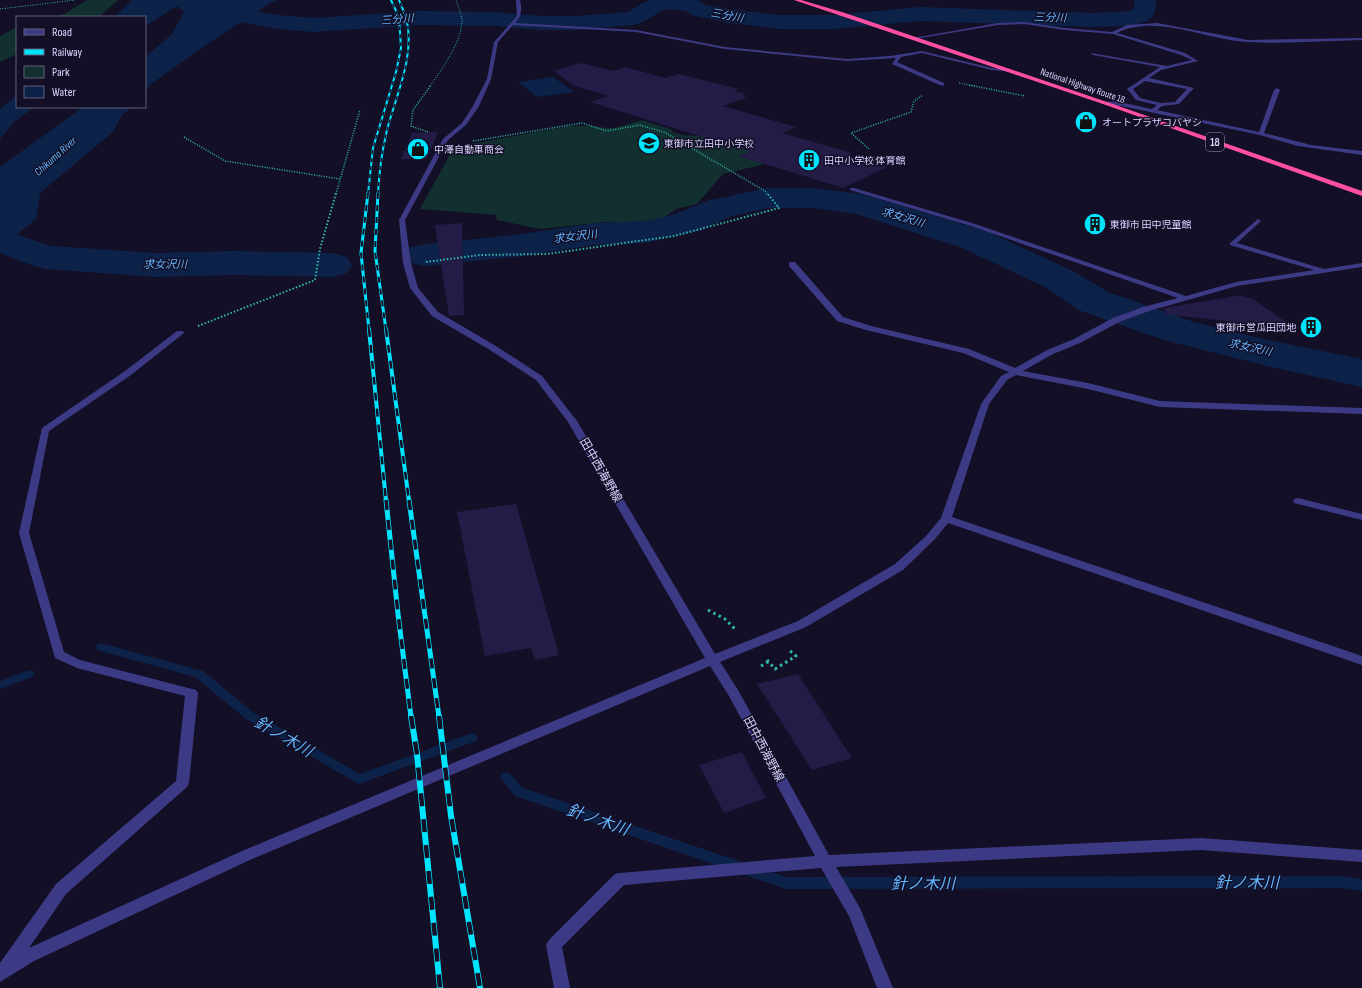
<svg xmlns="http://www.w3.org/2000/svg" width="1362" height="988" font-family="'Sofia Sans Condensed','Noto Sans JP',sans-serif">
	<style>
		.green { fill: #12302f }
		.water { fill: #0c2248 }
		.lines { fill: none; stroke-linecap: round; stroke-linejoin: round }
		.stream { fill: #0c2248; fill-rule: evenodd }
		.river { fill: #0c2248; fill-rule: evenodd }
		.building { fill: #241b47 }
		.path-far3 { stroke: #2fb8b0; stroke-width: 1; stroke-dasharray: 1 1.5; stroke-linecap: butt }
		.path-far2 { stroke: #2fb8b0; stroke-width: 1.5; stroke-dasharray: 1 1.5; stroke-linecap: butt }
		.path-far1 { stroke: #2fb8b0; stroke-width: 2; stroke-dasharray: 1.5 2; stroke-linecap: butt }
		.path { stroke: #2fb8b0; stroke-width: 3; stroke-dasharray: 2.5 3.5; stroke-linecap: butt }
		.minor { fill: #3d3a85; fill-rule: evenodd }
		.highway { fill: #ff4fa3; fill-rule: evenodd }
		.rail-far4-casing { stroke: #00e5ff; stroke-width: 2 }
		.rail-far3-casing { stroke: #00e5ff; stroke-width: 3 }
		.rail-far2-casing { stroke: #00e5ff; stroke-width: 4 }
		.rail-far1-casing { stroke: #00e5ff; stroke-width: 5 }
		.rail-casing { stroke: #00e5ff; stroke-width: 6 }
		.rail-far4 { stroke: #130f26; stroke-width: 1.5; stroke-dasharray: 4; stroke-linecap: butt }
		.rail-far3 { stroke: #130f26; stroke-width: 2; stroke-dasharray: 6; stroke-linecap: butt }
		.rail-far2 { stroke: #130f26; stroke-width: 2.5; stroke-dasharray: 8; stroke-linecap: butt }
		.rail-far1 { stroke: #130f26; stroke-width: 3.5; stroke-dasharray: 10; stroke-linecap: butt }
		.rail { stroke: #130f26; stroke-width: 4.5; stroke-dasharray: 13; stroke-linecap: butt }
		.labels { text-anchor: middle; stroke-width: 3; stroke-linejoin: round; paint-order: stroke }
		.far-street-label { font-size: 10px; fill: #d9d4ff; stroke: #130f26 }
		.far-poi-label { font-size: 10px; fill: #d9d4ff; stroke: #130f26; text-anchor: start }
		.far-water-label { font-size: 11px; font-style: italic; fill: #62b6ff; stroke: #130f26 }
		.shield { fill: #130f26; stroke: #9e99be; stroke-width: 1 }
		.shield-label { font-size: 11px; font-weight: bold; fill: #d9d4ff }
		.street-label { font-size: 12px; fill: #d9d4ff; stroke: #130f26 }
		.near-water-label { font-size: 16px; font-style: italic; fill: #62b6ff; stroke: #130f26 }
	</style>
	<rect width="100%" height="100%" fill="#130f26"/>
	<g class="green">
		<polygon points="87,0 118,0 99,17 53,17 64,14"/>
		<polygon points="17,27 17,54 0,62 0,36"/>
		<polygon points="642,120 673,130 672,132 683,135 698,136 758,149 740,156 765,164 723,174 697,204 676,209 662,219 643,224 606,222 540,229 497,220 496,215 420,209 454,147 569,126 593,126 606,128 615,128"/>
	</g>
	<g class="water">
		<path d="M132 0H277C265 5 260 11 249 17 215 38 183 61 150 85L145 92V57L172 34 184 12 177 6 145 26V17H115Z"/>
		<polygon points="553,77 574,92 537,97 518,82"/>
		<polygon points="17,95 17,107 34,107 13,123 0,139 0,109"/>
		<polygon points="83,107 132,107 122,115 113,132 40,193 36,219 0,248 0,167"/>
	</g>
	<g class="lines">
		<g class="stream">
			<polygon points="101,643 203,671 254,713 360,774 472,733 476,735 478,738 476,741 359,784 246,719 195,677 97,650 96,647 97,644"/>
			<polygon points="29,670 33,671 34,674 33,677 0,689 0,681"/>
			<polygon points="506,772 510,774 523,788 786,877 1343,876 1362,879 1362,891 1343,888 786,889 515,796 500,777 502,774"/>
		</g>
		<g class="river">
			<path d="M652 0H698L706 5 729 9 780 15H834L920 7 1094 13 1130 11 1133 10 1135 5 1133 0H1155L1157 5C1155 9 1154 16 1150 19 1139 28 1108 26 1094 27L920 21 834 29H780L729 23 691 15 686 11 669 9 660 12 641 23 633 25 575 30H541L495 26 419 25 313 32 278 29 222 19 219 14 222 9 230 7 278 15 313 18 419 11 495 12 541 16H575L628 12 644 2Z"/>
			<polygon points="768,188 813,188 861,194 873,197 986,231 1075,272 1108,292 1194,322 1267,340 1362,359 1362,387 1267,366 1164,340 1078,310 1047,288 960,247 856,214 813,208 768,208 732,216 699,231 645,243 596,245 522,256 425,266 411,263 406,255 411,247 425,244 522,234 596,223 645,221 675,214 710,200"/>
			<polygon points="0,229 51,246 83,248 155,253 234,251 333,253 347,257 352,265 347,273 333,277 234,275 155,277 45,269 31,265 0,253"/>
		</g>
	</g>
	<g class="building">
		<polygon points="581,63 613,71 626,67 665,78 679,74 739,89 734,91 746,94 743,96 747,97 723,106 796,127 782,133 852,153 848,155 888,167 843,188 739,156 751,152 590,102 608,96 575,86 553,71"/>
		<polygon points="438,132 427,159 401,159 412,133"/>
		<polygon points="462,223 464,315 449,316 435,225"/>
		<polygon points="1241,295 1248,298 1251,298 1298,330 1165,314 1165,308"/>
		<polygon points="516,504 559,655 535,660 531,648 485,656 457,512"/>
		<polygon points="798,674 852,758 812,770 757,684"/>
		<polygon points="742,752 766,798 724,813 699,765"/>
	</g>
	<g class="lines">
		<g class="path-far3">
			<polyline points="0,9 75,0"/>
			<polyline points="959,83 975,86"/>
			<path d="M430 86C441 71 462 41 462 21 462 15 458 6 456 0"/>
		</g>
		<g class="path-far2">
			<polyline points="969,85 1025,96"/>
			<polyline points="428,132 411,126 413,110 431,85"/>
			<polyline points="184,137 225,161 340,179"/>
			<polyline points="473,141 582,123 607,131 640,125 666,133 765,191 767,194"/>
			<polyline points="869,149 851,133 911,112 914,101 923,95"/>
			<polyline points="336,194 360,110"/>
		</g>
		<g class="path-far1">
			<polyline points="426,262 480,255 547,254 674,236 779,208 767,193"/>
			<polyline points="198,326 315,280 320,249 336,193"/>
		</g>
		<g class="path">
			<polyline points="708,610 725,619 735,629"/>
			<polyline points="767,660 775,669 796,656 789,650"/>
			<polyline points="761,666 771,660"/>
		</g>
		<g class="minor">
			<path d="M516 0H520C522 10 522 15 515 23L636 30 725 47 847 59 890 56 922 51 992 68 1014 71 1012 72 992 70 922 53 901 57 897 62 944 83V85L942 86 892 64 896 58 847 61 725 49 636 32 513 25 498 42 491 79 479 106 466 125 448 140 405 220 411 263 418 288 438 312 496 346 542 376 577 421 715 654 798 621 895 564 926 536 941 518 981 404 1001 376 1009 372 963 353 866 330 837 321 789 266V262H795L843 317 871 326 969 349 1015 368 1047 350 1074 339 1113 318 1143 307 1178 298 971 226 850 190V188H854L975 224 1186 296 1236 282 1314 270 1230 245V243L1258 219 1261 221 1260 222 1237 243 1324 269 1362 263V267L1237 286 1149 311 1119 322 1080 343 1053 354 1023 371 1088 383 1160 401 1362 408V414L1160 407 1088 389 1016 375 1007 380 989 404 952 517 1362 656V665L948 523 934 540 903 570 806 627 720 662 738 690 829 855 1201 838 1362 850V862L1201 850 836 867 860 908 893 988H877L849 916 821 868 624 885 562 947 570 988H554L546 945 549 940 615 874 620 873 815 856 729 696 710 666 252 859 34 961 0 982V963L56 884 176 781 185 696 77 668 55 658 19 533 42 428 125 371 177 331H183L184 333 131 375 49 431 29 533 64 652 80 660 196 690 198 693 189 783 187 787 66 894 29 948 242 851 705 658 568 422 536 380 490 350 432 316 410 288 403 263 399 220 443 139 462 123 473 106 487 79 494 42 517 16Z"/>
			<path d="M1024 22 1065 28 1112 32 1127 25 1157 23 1248 40 1362 38V40C1324 41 1286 44 1249 42 1207 41 1157 13 1117 33L1185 53 1198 61 1161 70 1149 78 1194 88 1179 104 1162 106 1157 110 1259 132 1274 90 1277 88 1280 90 1264 133 1311 145 1362 151V155L1298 146 1260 135 1121 106 1103 104 1102 103C1112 98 1140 107 1152 109L1157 105 1136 100 1127 89 1160 67 1093 55 1091 53 1167 66 1192 60 1181 55 1113 34 1065 30 1024 24 998 25 915 39 913 38 998 23ZM1145 81 1187 89 1175 102 1161 103 1140 98 1133 89Z"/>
			<polygon points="1298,498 1362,514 1362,520 1294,503 1293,501 1294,499"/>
		</g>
		<polygon class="highway" points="794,0 801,0 845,13 1107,102 1362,191 1362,196 1103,104"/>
		<g class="rail-far4-casing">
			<g id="rail-far4">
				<polyline points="368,194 373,148 396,72 401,48 399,17 391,0"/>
				<path d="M378 194C379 173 382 151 387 130 396 95 416 55 406 17 404 11 401 6 399 0"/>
			</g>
		</g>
		<g class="rail-far3-casing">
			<g id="rail-far3">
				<polyline points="368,193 361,253 369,330"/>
				<polyline points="378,193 375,251 386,330"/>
			</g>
		</g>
		<g class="rail-far2-casing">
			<g id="rail-far2">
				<polyline points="369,329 386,501"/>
				<polyline points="386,329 409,501"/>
			</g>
		</g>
		<g class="rail-far1-casing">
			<g id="rail-far1">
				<polyline points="386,500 398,614 411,717"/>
				<polyline points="409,500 439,717"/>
			</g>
		</g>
		<g class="rail-casing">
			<g id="rail">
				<polyline points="411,716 417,754 440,988"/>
				<polyline points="439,716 451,816 480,988"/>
			</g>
		</g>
		<use href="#rail-far4" class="rail-far4"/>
		<use href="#rail-far3" class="rail-far3"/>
		<use href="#rail-far2" class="rail-far2"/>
		<use href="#rail-far1" class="rail-far1"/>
		<use href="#rail" class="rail"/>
	</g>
	<defs>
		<g id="shop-disc" transform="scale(1.15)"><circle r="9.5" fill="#00e5ff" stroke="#130f26"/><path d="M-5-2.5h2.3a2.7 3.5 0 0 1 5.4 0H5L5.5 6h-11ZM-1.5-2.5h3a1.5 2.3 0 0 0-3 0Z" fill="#111"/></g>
		<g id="school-disc" transform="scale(1.15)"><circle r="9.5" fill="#00e5ff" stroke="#130f26"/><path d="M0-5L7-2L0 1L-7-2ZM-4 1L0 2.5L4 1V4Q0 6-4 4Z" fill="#111"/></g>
		<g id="building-disc" transform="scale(1.15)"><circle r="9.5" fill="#00e5ff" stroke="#130f26"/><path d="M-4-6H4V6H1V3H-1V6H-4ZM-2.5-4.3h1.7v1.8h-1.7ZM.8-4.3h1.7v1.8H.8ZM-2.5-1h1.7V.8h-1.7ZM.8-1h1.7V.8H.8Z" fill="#111"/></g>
	</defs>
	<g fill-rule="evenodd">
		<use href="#shop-disc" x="1086" y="122"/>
		<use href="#school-disc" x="649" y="143"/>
		<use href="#shop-disc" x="418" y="149"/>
		<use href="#building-disc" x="809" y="160"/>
		<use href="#building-disc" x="1095" y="224"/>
		<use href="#building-disc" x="1311" y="327"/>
	</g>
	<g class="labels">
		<g class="far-street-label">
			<text transform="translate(1083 85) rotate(19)" y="4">National Highway Route 18</text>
		</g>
		<g class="far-poi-label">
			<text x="1102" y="126">オートプラザコバヤシ</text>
			<text x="664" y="147">東御市立田中小学校</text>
			<text x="434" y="153">中澤自動車商会</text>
			<text x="824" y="164">田中小学校 体育館</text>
			<text x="1110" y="228">東御市 田中児童館</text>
			<text x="1296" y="331" text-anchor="end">東御市営瓜田団地</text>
		</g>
		<g class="far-water-label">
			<text transform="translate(727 15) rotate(10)" y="4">三分川</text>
			<text transform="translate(1050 17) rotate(2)" y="4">三分川</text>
			<text transform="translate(397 19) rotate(-4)" y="4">三分川</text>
			<text transform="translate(55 156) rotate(-42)" y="4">Chikuma River</text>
			<text transform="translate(903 217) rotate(17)" y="4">求女沢川</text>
			<text transform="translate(575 236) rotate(-7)" y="4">求女沢川</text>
			<text x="165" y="268">求女沢川</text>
			<text transform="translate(1250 347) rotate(13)" y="4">求女沢川</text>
		</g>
		<rect class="shield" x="1206" y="133" width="18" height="18" rx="3"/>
		<g class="shield-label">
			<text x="1215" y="146">18</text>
		</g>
		<g class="street-label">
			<text transform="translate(601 470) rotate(60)" y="4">田中西海野線</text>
			<text transform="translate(764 749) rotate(62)" y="4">田中西海野線</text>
		</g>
		<g class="near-water-label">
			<text transform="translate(284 736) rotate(30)" y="6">針ノ木川</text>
			<text transform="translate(598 819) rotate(19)" y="6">針ノ木川</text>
			<text x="1247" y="888">針ノ木川</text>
			<text x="923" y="889">針ノ木川</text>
		</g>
	</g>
	<rect x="16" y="16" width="130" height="92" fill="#130f26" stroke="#625e7d"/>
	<rect x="24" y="29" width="20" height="6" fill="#3d3a85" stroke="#625e7d"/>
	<text x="52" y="36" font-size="12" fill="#d9d4ff">Road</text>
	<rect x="24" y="49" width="20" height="6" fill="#00e5ff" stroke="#625e7d"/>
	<text x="52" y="56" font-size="12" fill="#d9d4ff">Railway</text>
	<rect x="24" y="66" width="20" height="12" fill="#12302f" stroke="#625e7d"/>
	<text x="52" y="76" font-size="12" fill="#d9d4ff">Park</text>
	<rect x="24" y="86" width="20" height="12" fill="#0c2248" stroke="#625e7d"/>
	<text x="52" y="96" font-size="12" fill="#d9d4ff">Water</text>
</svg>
